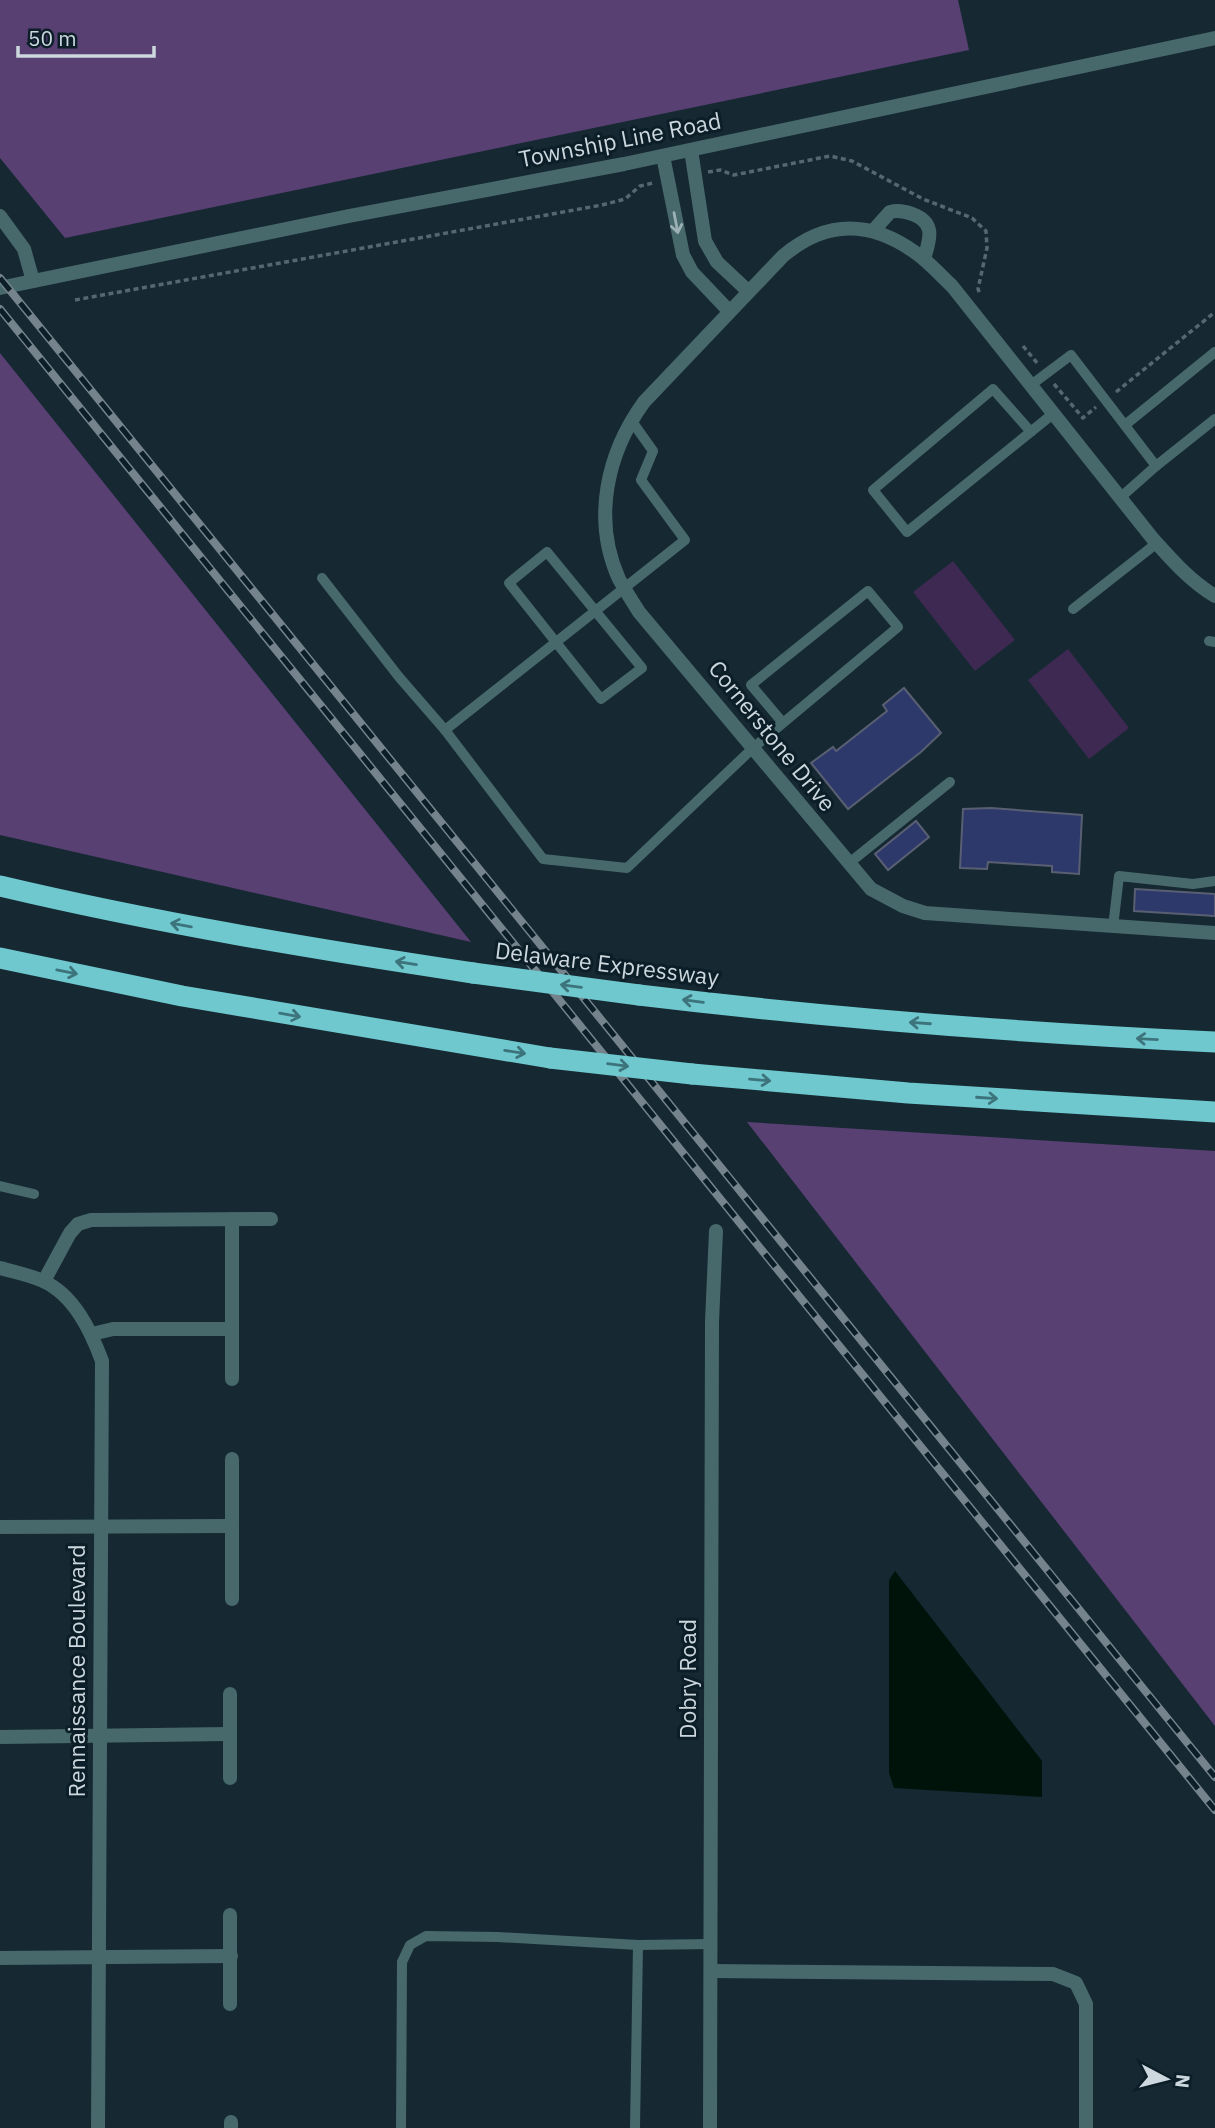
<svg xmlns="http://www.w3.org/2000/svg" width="1215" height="2128" font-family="'IBM Plex Sans',sans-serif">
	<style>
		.green { fill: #3d2952 }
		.forest { fill: #584073 }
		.water { fill: #00130b }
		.building { fill: #2c396a; stroke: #595f72; stroke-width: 2 }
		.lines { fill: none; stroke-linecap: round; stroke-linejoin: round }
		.path { stroke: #57676f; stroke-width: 3.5; stroke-dasharray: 5 3.5; stroke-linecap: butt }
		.service { stroke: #47696c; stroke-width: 10 }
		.minor { stroke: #47696c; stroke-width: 14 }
		.tertiary { stroke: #47696c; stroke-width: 14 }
		.motorway { stroke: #6ec8ce; stroke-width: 21 }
		.rail-casing { stroke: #75838c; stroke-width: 8 }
		.rail { stroke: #0c1e28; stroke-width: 5; stroke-dasharray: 16; stroke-linecap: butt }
		.motorway-bridge { stroke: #6ec8ce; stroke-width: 21 }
		.oneway { stroke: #9db0b6 }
		.oneway2 { stroke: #3d737b }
		.labels { text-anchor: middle; stroke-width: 6; stroke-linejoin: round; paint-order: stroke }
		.street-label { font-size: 23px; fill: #ccd7de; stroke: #0c1e28 }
	</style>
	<rect width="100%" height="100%" fill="#162832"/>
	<g class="green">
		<polygon points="953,561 1015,640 975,671 913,592"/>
		<polygon points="1068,649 1129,728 1089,759 1028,680"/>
	</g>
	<g class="forest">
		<polygon points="0,0 958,0 969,50 65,238 0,158"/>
		<polygon points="0,353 471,942 0,835"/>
		<polygon points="747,1122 1215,1151 1215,1726"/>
	</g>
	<polygon class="water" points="895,1571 1042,1761 1042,1797 894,1788 889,1773 889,1580"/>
	<g class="building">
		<polygon points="904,688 941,733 921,752 848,809 811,763 833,747 836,751 887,711 883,705"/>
		<polygon points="991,808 1082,815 1079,874 1052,872 1052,866 988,862 987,869 960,868 963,809"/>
		<polygon points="916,821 929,837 888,870 875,854"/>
		<polygon points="1135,889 1215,894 1215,916 1134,911"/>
	</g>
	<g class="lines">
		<g class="path">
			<polyline points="708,172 720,170 734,175 830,156 852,161 923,199 972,218 986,231 987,248 978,289 980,294"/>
			<polyline points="75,300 602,205 625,199 640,186 653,183"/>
			<polyline points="1023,346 1038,364"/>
			<polyline points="1054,384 1083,418 1096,407"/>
			<polyline points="1116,392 1215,312"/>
		</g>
		<g class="service">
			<polyline points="1031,385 1071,355 1156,466 1121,497"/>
			<polyline points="631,420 653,451 641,480 685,540 445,730 543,859 627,868 753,748 898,627 868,591 751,685 783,723"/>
			<polyline points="1125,425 1215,352"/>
			<polyline points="1031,432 993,389 873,490 907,532 1054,413"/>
			<polyline points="1156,466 1215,419"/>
			<polygon points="547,552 642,668 601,699 509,583"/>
			<polyline points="322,578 399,677 445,730"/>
			<polyline points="1073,609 1157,543"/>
			<polyline points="1209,641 1215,642"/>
			<polyline points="848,864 950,782"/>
			<polyline points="1113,927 1119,876 1193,884 1215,881"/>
			<polyline points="0,1186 34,1194"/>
			<polyline points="401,2128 402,1962 410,1945 426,1936 498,1937 638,1945"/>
			<polyline points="635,2128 638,1945 711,1944"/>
		</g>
		<g class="minor">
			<polyline points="691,150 705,241 717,262 748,291"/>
			<polyline points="663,156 683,255 692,272 729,311"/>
			<path d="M873 231 890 212C902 209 926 215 929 230 931 239 926 251 924 259"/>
			<path d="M1215 596C1190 581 1172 560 1153 539L952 286C940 275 929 262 916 253 870 220 826 220 783 256L644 402C607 453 592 519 619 579 625 590 632 601 639 612L871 889 903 906 925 913 1215 933"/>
			<path d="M0 1268C14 1272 30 1275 43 1281 74 1295 91 1331 102 1361L98 2128"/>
			<polyline points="44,1281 70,1233 78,1224 91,1220 271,1219"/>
			<polyline points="92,1334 113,1329 232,1329"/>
			<polyline points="232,1379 232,1219"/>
			<polyline points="232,1459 232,1599"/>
			<polyline points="0,1527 231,1526"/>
			<polyline points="230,1694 230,1778"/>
			<polyline points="0,1737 229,1734"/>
			<polyline points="230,1915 230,2004"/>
			<polyline points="0,1958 231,1956"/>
			<polyline points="711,1971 1053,1974 1076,1983 1086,2004 1086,2128"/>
			<polyline points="231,2128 231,2122"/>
			<polyline points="710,2128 712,1322 716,1231"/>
		</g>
		<g class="tertiary">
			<polyline points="0,216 24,249 33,281"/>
			<polyline points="0,288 349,216 624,164 1215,38"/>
		</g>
		<g class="motorway">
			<path d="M0 886C156 923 314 949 473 973"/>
			<polyline points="0,958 182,996 550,1058"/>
			<path d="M639 995C830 1018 1023 1033 1215 1042"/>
			<polyline points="692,1074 908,1093 1215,1112"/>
		</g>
		<g class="rail-casing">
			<g id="rail">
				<polyline points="0,278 1215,1777"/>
				<polyline points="0,309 1215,1810"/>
			</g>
		</g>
		<use href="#rail" class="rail"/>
		<g class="motorway-bridge">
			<polyline points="473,973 639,995"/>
			<polyline points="550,1058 692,1074"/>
		</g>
	</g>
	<defs><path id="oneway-shaft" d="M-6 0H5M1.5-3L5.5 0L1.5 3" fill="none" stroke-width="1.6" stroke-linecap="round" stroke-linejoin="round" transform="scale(1.75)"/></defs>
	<use class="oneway" href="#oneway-shaft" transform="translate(676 223) rotate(79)"/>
	<g class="oneway2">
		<use href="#oneway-shaft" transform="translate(181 925) rotate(-170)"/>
		<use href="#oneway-shaft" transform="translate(406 963) rotate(-171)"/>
		<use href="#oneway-shaft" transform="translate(67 972) rotate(11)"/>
		<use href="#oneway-shaft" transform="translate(571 986) rotate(-173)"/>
		<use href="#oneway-shaft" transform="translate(693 1001) rotate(-173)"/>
		<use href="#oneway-shaft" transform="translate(290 1015) rotate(10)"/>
		<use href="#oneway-shaft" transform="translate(920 1023) rotate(-176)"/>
		<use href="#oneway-shaft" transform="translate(1147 1039) rotate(-177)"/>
		<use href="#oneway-shaft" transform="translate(515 1052) rotate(9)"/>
		<use href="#oneway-shaft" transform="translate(618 1065) rotate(7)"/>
		<use href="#oneway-shaft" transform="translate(760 1080) rotate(5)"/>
		<use href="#oneway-shaft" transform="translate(987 1098) rotate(4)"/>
	</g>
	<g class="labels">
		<g class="street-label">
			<text transform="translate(620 140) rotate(-11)" y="8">Township Line Road</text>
			<text transform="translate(772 736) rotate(51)" y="8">Cornerstone Drive</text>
			<text transform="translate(607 964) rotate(7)" y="8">Delaware Expressway</text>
			<text transform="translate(77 1671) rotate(-90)" y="8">Rennaissance Boulevard</text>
			<text transform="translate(688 1679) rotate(-90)" y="8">Dobry Road</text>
		</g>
	</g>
	<g transform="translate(1166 2079) rotate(97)" stroke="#0c1e28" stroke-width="5" paint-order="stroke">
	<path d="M0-5L12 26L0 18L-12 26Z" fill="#ccd7de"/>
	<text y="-10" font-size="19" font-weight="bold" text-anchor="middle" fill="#ccd7de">N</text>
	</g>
	<path d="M18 46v10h136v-10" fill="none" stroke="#ccd7de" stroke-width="3.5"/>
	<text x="28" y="46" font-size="21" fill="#ccd7de" stroke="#0c1e28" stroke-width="5" paint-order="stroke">50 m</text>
</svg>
